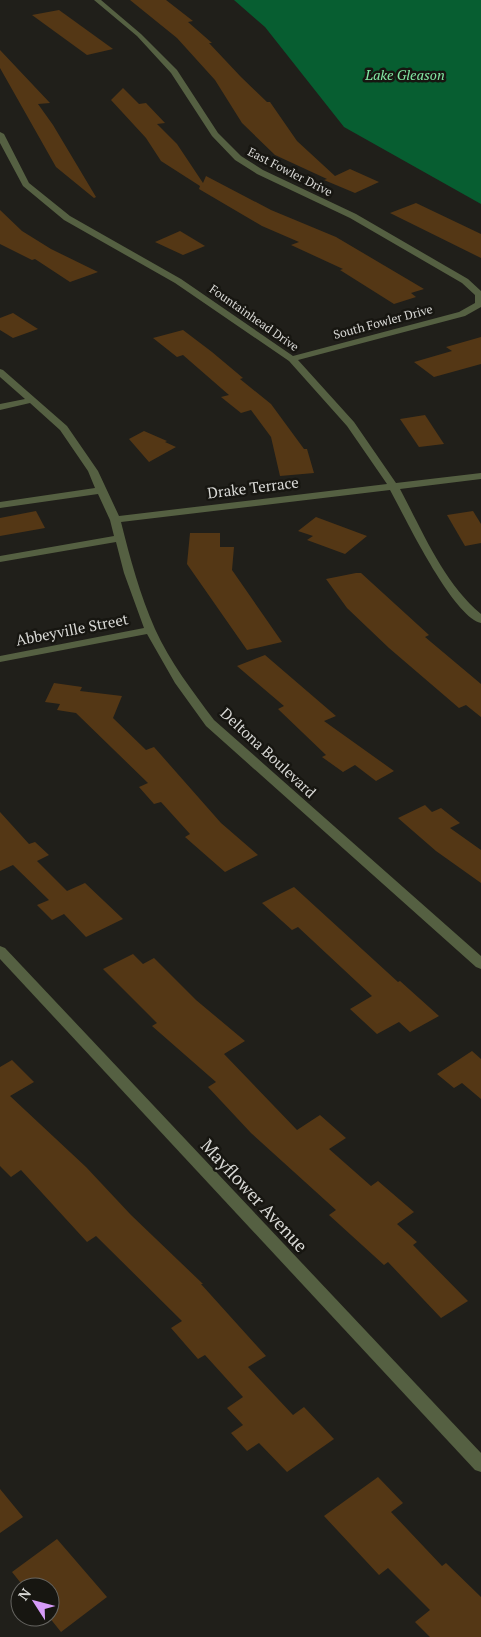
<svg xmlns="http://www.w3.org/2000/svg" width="481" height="1637" font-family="'PT Serif',serif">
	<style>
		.water { fill: #075e31 }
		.building { fill: #543715 }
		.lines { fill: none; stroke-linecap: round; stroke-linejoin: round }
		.minor { fill: #556042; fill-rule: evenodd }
		.labels { text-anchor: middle; stroke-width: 5; stroke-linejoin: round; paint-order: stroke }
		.far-street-label { font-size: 12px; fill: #d9d9d6; stroke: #171611 }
		.far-water-label { font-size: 14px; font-style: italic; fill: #83e8a4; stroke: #171611 }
		.street-label { font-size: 15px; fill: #d9d9d6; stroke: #171611 }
		.near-street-label { font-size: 18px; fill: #d9d9d6; stroke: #171611 }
	</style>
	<rect width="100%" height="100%" fill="#201f1a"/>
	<polygon class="water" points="234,0 481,0 481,204 344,127 265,27"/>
	<g class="building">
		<polygon points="130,0 166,0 193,21 188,22 212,43 209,43 241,77 267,102 270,102 297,141 335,176 350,169 379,182 355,193 324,180 327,179 275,155 242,123 215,80 177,38"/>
		<polygon points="59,10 113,49 87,55 32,15"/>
		<polygon points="0,50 50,103 38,104 53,125 96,197 94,198 56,167 0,68"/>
		<polygon points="123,88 139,104 146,103 165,123 157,124 177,144 203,183 206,176 271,210 336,237 424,289 411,293 416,297 394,304 340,270 343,269 291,245 299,242 262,226 199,189 200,186 161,161 146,138 111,100"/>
		<polygon points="416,203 481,234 481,258 390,213"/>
		<polygon points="0,210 22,231 51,249 98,272 70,282 35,259 32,260 0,244"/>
		<polygon points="180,231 205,246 183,255 155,242"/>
		<polygon points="13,313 38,329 13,338 0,330 0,318"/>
		<polygon points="183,330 212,352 243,378 240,379 271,404 304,449 307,449 314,473 280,476 271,437 251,410 241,413 221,397 229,395 183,355 177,357 153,338"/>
		<polygon points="481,337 481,364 434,377 414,362 452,351 446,347"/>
		<polygon points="425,415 444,444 419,447 400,419"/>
		<polygon points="144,431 167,441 165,442 176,447 149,462 129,439"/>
		<polygon points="36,511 45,528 0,536 0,518"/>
		<polygon points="473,511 481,524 481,543 465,546 447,515"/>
		<polygon points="316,517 367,536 345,554 307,540 313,536 298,531"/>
		<polygon points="190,533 220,533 220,547 234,547 232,570 282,642 247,650 187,564"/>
		<polygon points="356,573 361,573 429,635 425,637 481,684 481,717 466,705 459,708 389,648 347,608 326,579"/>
		<polygon points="265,655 336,716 324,721 394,771 376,781 355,765 343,772 322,757 326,755 278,709 284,706 237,666"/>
		<polygon points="54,683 82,687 80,691 122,696 113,718 146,750 154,747 221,823 258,855 225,872 185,837 190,834 161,802 154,804 139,787 148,783 76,713 57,710 60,704 45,702"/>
		<polygon points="425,805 432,812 441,808 460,823 450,828 481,850 481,883 436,851 398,818"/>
		<polygon points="0,812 29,844 35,842 49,855 37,861 67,891 85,883 123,919 86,937 64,914 52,920 37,905 49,900 13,865 0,871"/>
		<polygon points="294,887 398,982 400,981 439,1016 410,1032 399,1022 377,1034 350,1009 372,996 298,927 292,930 262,903"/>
		<polygon points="133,954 143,964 154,958 196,1000 245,1041 224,1054 297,1130 320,1115 346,1138 329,1149 371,1186 378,1181 414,1212 397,1224 417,1242 413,1245 468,1301 441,1318 388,1262 384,1265 329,1215 336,1210 251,1133 208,1087 216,1082 152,1026 157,1023 103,969"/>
		<polygon points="472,1051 481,1059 481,1099 462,1083 454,1088 437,1074"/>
		<polygon points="12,1060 34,1082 10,1096 86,1167 131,1215 203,1284 201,1284 266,1356 248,1367 293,1415 304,1407 334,1439 287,1472 259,1443 247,1451 231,1433 243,1425 227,1408 243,1397 205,1355 198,1359 171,1328 182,1321 96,1236 87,1242 21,1170 11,1177 0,1166 0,1067"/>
		<polygon points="378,1477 403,1503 391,1512 442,1566 446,1563 481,1597 481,1637 430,1637 415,1622 430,1610 388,1568 379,1575 324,1516"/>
		<polygon points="0,1489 23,1517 0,1533"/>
		<polygon points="57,1539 107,1597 61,1632 49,1617 50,1587 24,1587 12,1572"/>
	</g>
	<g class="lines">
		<g class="minor">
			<path d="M94 0H101L141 34 177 70 218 133 241 156 263 170 356 214 468 279 481 291V307L465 316 298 360 354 422 396 483 481 473V479L400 489C423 532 443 582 481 614V623C452 616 405 517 390 490L121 522C130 558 140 595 155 629 170 662 193 692 214 720L481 956V969L476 967 206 726 175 683 147 634 0 662V656L144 628 124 573 116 542 0 562V556L114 536 110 520 98 494 0 508V502L95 488 88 471 60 430 30 403 0 410V404L25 399 0 377V369L3 370 67 426 98 471 119 516 387 484 347 426 289 361 175 283 64 220 23 186 0 143V132L4 134 29 183 70 216 181 279 293 356 459 312 475 303V295L462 283 350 218 257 174 235 160 212 136 171 73 137 36Z"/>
			<polygon points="0,946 5,948 481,1453 481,1472 475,1470 0,959"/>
		</g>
	</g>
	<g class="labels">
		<g class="far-street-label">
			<text transform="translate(290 172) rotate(27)" y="4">East Fowler Drive</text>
			<text transform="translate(254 318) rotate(35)" y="4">Fountainhead Drive</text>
			<text transform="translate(383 322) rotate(-15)" y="4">South Fowler Drive</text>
		</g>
		<g class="far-water-label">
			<text x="405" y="80">Lake Gleason</text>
		</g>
		<g class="street-label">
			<text transform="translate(253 488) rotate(-7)" y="5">Drake Terrace</text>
			<text transform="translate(72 630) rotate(-11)" y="5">Abbeyville Street</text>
			<text transform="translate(268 753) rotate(43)" y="5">Deltona Boulevard</text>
		</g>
		<g class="near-street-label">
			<text transform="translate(254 1196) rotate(47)" y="6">Mayflower Avenue</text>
		</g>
	</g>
	<g transform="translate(35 1602) rotate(306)"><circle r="24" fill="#171611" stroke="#656460"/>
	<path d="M0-4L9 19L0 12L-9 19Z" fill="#d79bf9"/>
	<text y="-8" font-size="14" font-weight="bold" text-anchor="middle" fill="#d9d9d6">N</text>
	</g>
</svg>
